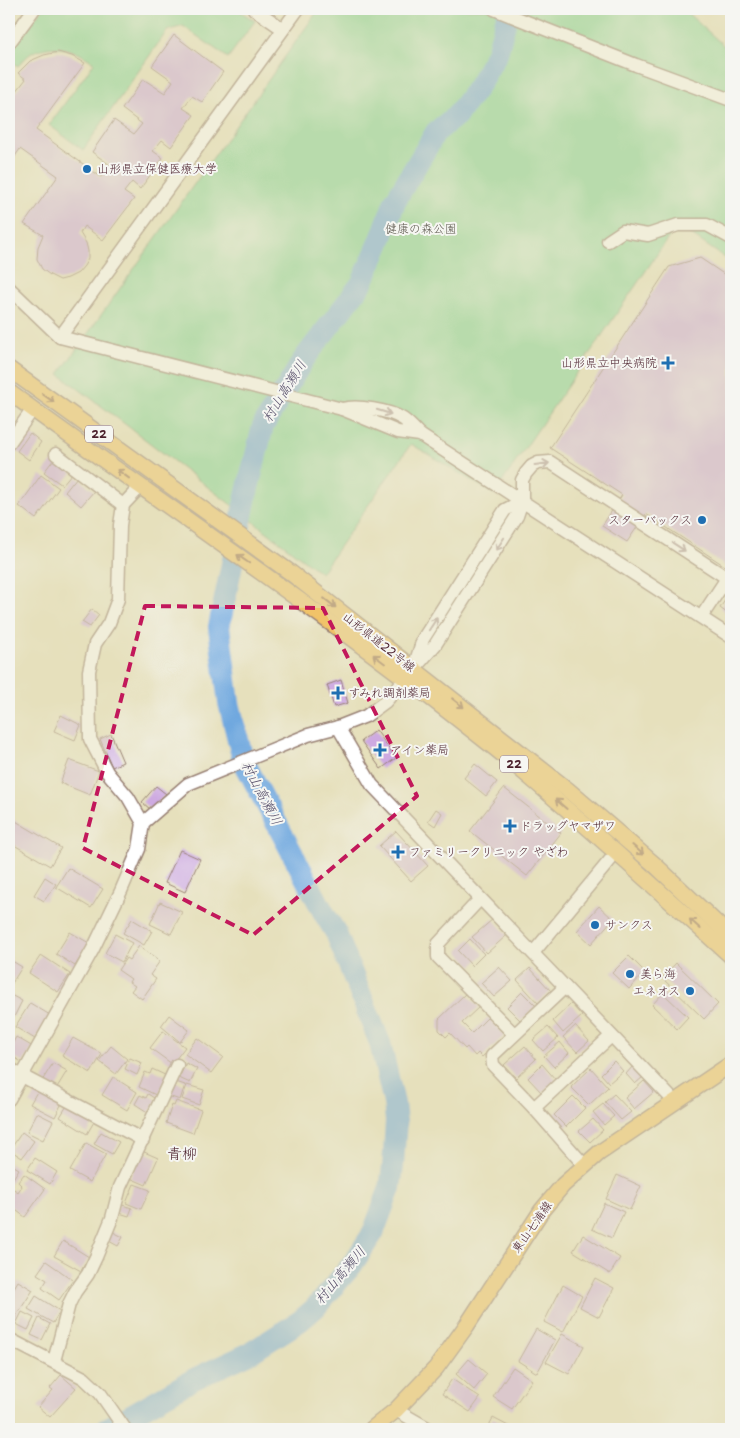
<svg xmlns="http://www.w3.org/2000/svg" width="740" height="1438" font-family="'Shantell Sans','Klee One',sans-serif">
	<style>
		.green { fill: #82d699; stroke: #667a62 }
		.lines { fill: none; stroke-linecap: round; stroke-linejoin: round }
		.river { stroke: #70a8df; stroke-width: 22 }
		.building { fill: #ceaae1 }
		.minor-casing { stroke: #988074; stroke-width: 15 }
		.major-casing { stroke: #988074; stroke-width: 18 }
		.minor { stroke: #fff; stroke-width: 12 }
		.major { stroke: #f1c369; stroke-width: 15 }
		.oneway { stroke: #956947 }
		.oneway2 { stroke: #ae9aa0 }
		.marked { fill: none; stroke: #c2185b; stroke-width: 4; stroke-dasharray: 10 6; stroke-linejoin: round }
		.poi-dot { fill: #1f6fb2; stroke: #f6f6f2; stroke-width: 2 }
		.labels { text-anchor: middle; stroke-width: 4; stroke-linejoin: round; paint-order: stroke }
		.shield { fill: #f6f6f2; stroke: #7e6067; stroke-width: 1 }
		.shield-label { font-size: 11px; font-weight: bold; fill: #4a1f2b }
		.poi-label { font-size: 12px; fill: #4a1f2b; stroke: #f6f6f2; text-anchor: start }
		.park-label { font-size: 12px; fill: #5b564c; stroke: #f6f6f2 }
		.street-label { font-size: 12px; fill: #4a1f2b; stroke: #f6f6f2 }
		.water-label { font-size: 14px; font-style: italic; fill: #574f6a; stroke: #f6f6f2 }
		.quarter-label { font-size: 15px; fill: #4a1f2b; stroke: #f6f6f2 }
	</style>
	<rect width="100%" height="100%" fill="#f6f6f2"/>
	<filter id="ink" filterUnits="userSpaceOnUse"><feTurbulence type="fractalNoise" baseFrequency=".02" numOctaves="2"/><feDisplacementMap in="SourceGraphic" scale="10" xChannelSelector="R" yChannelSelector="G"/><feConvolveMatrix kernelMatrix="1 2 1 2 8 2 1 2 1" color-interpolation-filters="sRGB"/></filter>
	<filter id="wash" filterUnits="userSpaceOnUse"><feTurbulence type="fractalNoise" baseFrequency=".0096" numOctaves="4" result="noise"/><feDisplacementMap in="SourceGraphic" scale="20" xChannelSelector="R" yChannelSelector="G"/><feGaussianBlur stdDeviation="1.12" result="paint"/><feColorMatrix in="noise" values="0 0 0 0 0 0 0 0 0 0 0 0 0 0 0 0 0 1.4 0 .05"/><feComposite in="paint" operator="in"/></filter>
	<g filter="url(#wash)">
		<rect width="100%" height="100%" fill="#e6e0bc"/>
		<g class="green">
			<path d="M42 9H237L255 21 228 58 183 26 167 31 83 150 49 125 94 63C78 50 56 43 36 51 29 53 23 61 18 66L9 60V54Z"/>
			<polygon points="319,9 683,9 731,52 731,262 677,225 494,494 411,444 321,573 59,374"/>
		</g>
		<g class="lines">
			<polyline class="river" points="106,1429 194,1379 250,1353 300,1321 315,1308 352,1265 373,1233 390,1188 393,1166 396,1121 394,1103 380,1043 336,933 325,915 243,760 229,703 219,627 246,496 263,426 304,359 362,283 380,242 395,201 436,132 457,115 477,88 497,53 509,9"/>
		</g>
		<g id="blocks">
			<g class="building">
				<polygon points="174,35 223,72 202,102 192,96 183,108 194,115 171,147 162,140 153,151 163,158 140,189 132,182 124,192 134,199 103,240 84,226 80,233 86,243 88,251 88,259 84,266 78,273 68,278 60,280 50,275 42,269 37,259 38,247 43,235 24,224 58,176 20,149 9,165 9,101 26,79 18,73 30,61 44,55 58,52 72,56 85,63 36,130 101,177 110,165 92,152 114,120 134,134 142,124 122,109 143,79 165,93 173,81 152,66"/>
				<polygon points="700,258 731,279 731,570 646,514 627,542 602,526 622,495 550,448 669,267"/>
				<polygon points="30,433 41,442 29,460 17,451"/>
				<polygon points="54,459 72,473 62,485 44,472"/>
				<polygon points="41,475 59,488 36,519 19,506"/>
				<polygon points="77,477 94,491 81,506 65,492"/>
				<polygon points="731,591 731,616 720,608"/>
				<polygon points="92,609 99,615 90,627 82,622"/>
				<polygon points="341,680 348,703 334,707 327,685"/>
				<polygon points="61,715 81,725 75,740 54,731"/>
				<polygon points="376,730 396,758 381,769 361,741"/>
				<polygon points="111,734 123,762 112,767 100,739"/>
				<polygon points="69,760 99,771 90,795 60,783"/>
				<polygon points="475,764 497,782 486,796 464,778"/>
				<polygon points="156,786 166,794 151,810 142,802"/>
				<polygon points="504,788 561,833 527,876 470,831"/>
				<polygon points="436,809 442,813 435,826 428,821"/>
				<polygon points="9,817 61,848 50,866 9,842"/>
				<polygon points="396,831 428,866 411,881 379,846"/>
				<polygon points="180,850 200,859 185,892 165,883"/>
				<polygon points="68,868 103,889 91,908 56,887"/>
				<polygon points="45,877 56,884 44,901 34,895"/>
				<polygon points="160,902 182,912 171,934 150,924"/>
				<polygon points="599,906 613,919 591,944 577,931"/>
				<polygon points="132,919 152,931 144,945 123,933"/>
				<polygon points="493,919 507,935 487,953 472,937"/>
				<polygon points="70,932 89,943 75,966 56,954"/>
				<polygon points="115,934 132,943 122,962 105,953"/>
				<polygon points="470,939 484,954 472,966 458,951"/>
				<polygon points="139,946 160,961 150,975 156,979 142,999 131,991 135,986 129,982 131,979 118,970 126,958 129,960"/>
				<polygon points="41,955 70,974 58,992 29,973"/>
				<polygon points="629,956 645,972 629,989 612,973"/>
				<polygon points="9,959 22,967 9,988"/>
				<polygon points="676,963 718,1004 704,1019 662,978"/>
				<polygon points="499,967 512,981 494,997 481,983"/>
				<polygon points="530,968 551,991 538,1003 517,980"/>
				<polygon points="522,992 536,1006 521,1021 507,1007"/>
				<polygon points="466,993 479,1007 462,1023 472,1033 488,1017 505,1035 482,1057 478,1053 475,1056 467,1047 465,1049 450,1033 446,1037 439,1030 439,1019"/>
				<polygon points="663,993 688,1017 677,1029 652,1005"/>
				<polygon points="9,994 22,1001 14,1017 9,1014"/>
				<polygon points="30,1003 50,1015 35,1039 15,1027"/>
				<polygon points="571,1004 582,1016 563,1033 553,1021"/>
				<polygon points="169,1015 189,1030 180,1042 161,1026"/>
				<polygon points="575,1026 589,1041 577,1052 563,1037"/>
				<polygon points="548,1027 558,1038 543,1051 533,1040"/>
				<polygon points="163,1031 185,1047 172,1064 150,1048"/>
				<polygon points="16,1037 33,1047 23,1063 9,1054 9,1050"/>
				<polygon points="73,1038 102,1054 91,1073 62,1056"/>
				<polygon points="197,1038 223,1057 211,1073 185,1054"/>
				<polygon points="560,1042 569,1053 554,1067 544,1056"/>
				<polygon points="111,1046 127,1059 116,1074 99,1061"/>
				<polygon points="525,1046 536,1059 516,1078 504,1065"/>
				<polygon points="130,1058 142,1063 137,1075 125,1069"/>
				<polygon points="614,1061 623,1071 609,1083 601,1074"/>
				<polygon points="53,1063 67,1071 56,1089 42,1081"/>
				<polygon points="186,1063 197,1069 190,1083 179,1078"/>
				<polygon points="542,1064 556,1080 542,1093 528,1078"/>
				<polygon points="633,1066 643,1077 635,1084 626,1074"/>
				<polygon points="591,1068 608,1087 589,1105 571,1087"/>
				<polygon points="152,1069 167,1076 158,1096 139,1087 145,1072 150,1074"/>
				<polygon points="113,1077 137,1092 127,1110 102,1095"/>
				<polygon points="173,1081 185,1085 180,1100 168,1096"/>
				<polygon points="644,1081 654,1092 634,1109 625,1098"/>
				<polygon points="187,1085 204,1090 199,1105 182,1099"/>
				<polygon points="38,1090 62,1103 55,1117 30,1104"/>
				<polygon points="148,1094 157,1100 149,1113 135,1104 140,1095 146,1098"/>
				<polygon points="614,1094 631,1112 621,1120 605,1102"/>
				<polygon points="573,1096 585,1108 566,1127 554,1115"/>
				<polygon points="176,1101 201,1110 193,1133 166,1123 172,1105 174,1106"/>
				<polygon points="68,1104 95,1120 87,1134 60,1117"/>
				<polygon points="603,1104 614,1116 604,1125 593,1112"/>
				<polygon points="37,1113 53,1121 43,1140 27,1132"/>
				<polygon points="593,1119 603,1130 590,1142 579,1131"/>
				<polygon points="22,1132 34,1141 22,1158 10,1150"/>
				<polygon points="101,1132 119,1142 112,1154 94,1144"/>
				<polygon points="86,1143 106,1154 90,1182 70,1171"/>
				<polygon points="142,1151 158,1158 146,1185 130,1178"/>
				<polygon points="35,1158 57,1172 50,1184 27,1170"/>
				<polygon points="9,1163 19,1169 9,1185"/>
				<polygon points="24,1174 45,1189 25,1217 9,1205 9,1196 14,1189 18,1192 22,1186 18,1182"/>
				<polygon points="617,1175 641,1186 630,1210 606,1199"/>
				<polygon points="134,1184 150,1190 141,1209 126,1203"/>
				<polygon points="604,1203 624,1212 612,1238 592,1229"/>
				<polygon points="119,1204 132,1208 129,1216 116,1212"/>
				<polygon points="111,1231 123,1237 118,1246 107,1240"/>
				<polygon points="583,1235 620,1258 610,1274 573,1251"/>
				<polygon points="63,1241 89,1257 81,1271 54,1256"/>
				<polygon points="46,1261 73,1280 59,1300 42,1288 47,1280 37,1274"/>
				<polygon points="595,1278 614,1288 599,1317 580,1307"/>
				<polygon points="18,1281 33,1290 14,1319 9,1316 9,1291 11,1293"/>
				<polygon points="563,1285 582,1296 563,1332 544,1322"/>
				<polygon points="36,1296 60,1311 53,1323 28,1309"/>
				<polygon points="22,1312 34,1318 28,1330 16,1324"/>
				<polygon points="39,1318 50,1324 42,1340 31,1335"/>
				<polygon points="536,1329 555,1340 537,1373 518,1361"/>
				<polygon points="562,1334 584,1346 569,1374 546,1362"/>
				<polygon points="469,1359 487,1374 474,1390 456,1374"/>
				<polygon points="513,1367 532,1380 512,1409 493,1397"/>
				<polygon points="61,1375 76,1388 50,1417 38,1407 53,1390 50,1388"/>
				<polygon points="452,1379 480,1398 470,1412 442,1394"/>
				<polygon points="493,1418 514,1429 487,1429"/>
			</g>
		</g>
	</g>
	<g filter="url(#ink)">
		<use href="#blocks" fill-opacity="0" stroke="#988074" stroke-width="1"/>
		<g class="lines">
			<g class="minor-casing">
				<g id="minor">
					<polyline points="254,9 283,29"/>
					<polyline points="494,9 636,65 731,100"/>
					<polyline points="9,43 34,9"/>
					<polyline points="608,241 623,231 648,235 678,225 707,225 731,238"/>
					<polyline points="9,288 60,337 298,9"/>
					<polyline points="60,337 342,409 398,432 420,435"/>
					<path d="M342 409C357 405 389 410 403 419 409 423 415 430 420 435L731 637"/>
					<polyline points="9,443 33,409"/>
					<polyline points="56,454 123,505"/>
					<polyline points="140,487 123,505 120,525 118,599 109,623 95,644 89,671 90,739 107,772 128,797 143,823"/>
					<polyline points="415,664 423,639 505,510 522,501"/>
					<polyline points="338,727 372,785 675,1102"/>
					<polyline points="480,899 438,944 438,957 514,1034"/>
					<polyline points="533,953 616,853"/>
					<polyline points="9,1068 22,1076 143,1140"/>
					<polyline points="9,1099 93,949 121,891 139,849 143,823 188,784 308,735 338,727 366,716 385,702 435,645 517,516 522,501 522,480 526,473 532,466 538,463 550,462 727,578 702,616"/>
					<polyline points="534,1108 493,1065 492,1056 565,987"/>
					<polyline points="584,1165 534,1108 611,1036"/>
					<polyline points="9,1339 84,1378 100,1393 125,1429"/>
					<polyline points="54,1361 69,1304 75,1292 88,1274 96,1257 112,1218 120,1187 177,1065"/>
					<polyline points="396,1410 429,1429"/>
				</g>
			</g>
			<g class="major-casing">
				<g id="major">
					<polyline points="9,369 291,573 568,790 654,864 731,937"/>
					<path d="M9 392C171 510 339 623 496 749 577 815 654 887 731 956"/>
					<polyline points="372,1429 396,1410 436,1368 467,1325 542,1210 563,1185 599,1153 731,1064"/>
				</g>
			</g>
			<use href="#minor" class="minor"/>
			<use href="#major" class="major"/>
		</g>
		<defs><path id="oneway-shaft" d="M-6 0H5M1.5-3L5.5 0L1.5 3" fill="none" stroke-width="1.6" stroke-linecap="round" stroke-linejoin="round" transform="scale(1.25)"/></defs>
		<g class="oneway">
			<use href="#oneway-shaft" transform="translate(48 398) rotate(36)"/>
			<use href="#oneway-shaft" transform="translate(123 474) rotate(-144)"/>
			<use href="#oneway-shaft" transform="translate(243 559) rotate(-145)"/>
			<use href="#oneway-shaft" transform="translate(330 603) rotate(38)"/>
			<use href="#oneway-shaft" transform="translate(379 659) rotate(-143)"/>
			<use href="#oneway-shaft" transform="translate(458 703) rotate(38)"/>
			<use href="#oneway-shaft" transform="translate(561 804) rotate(-139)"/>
			<use href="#oneway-shaft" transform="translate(638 850) rotate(41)"/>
			<use href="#oneway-shaft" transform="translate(695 924) rotate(-138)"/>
		</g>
		<g class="oneway2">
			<use href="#oneway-shaft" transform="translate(384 412) rotate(17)"/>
			<use href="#oneway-shaft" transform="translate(542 464) rotate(-7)"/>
			<use href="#oneway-shaft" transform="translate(500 544) rotate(123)"/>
			<use href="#oneway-shaft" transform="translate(679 547) rotate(33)"/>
			<use href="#oneway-shaft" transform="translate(433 624) rotate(-57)"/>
		</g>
	</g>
	<path d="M0 0H740V1438H0ZM145 606 323 608 417 796 253 935 83 848Z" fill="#e6e0bc" fill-opacity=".55" fill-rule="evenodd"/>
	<path class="marked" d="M145 606 323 608 417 796 253 935 83 848Z"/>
	<g class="poi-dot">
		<circle cx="87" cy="169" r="5"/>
		<path d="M665.5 355.5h5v5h5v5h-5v5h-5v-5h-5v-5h5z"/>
		<circle cx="702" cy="520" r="5"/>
		<path d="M335.5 685.5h5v5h5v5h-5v5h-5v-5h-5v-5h5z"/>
		<path d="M377.5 742.5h5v5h5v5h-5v5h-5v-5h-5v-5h5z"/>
		<path d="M507.5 818.5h5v5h5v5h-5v5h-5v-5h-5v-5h5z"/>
		<path d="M395.5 844.5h5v5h5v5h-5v5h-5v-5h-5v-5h5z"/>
		<circle cx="595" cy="925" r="5"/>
		<circle cx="630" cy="974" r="5"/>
		<circle cx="690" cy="991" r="5"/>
	</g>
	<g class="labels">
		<g class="shield">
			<rect x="85" y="425.5" width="28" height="17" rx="4"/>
			<rect x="500" y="755.5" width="28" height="17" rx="4"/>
		</g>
		<g class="shield-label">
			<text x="99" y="438">22</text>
			<text x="514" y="768">22</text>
		</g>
		<g class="poi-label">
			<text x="97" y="173">山形県立保健医療大学</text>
			<text x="657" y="367" text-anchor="end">山形県立中央病院</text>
			<text x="692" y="524" text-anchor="end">スターバックス</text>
			<text x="348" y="697">すみれ調剤薬局</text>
			<text x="390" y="754">アイン薬局</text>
			<text x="520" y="830">ドラッグヤマザワ</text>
			<text x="409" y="856">ファミリークリニック やざわ</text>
			<text x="605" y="929">サンクス</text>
			<text x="640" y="978">美ら海</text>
			<text x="680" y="995" text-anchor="end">エネオス</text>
		</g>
		<g class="park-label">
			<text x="421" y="233">健康の森公園</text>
		</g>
		<g class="street-label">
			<text transform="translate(379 642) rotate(38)" y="4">山形県道22号線</text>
			<text transform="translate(532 1227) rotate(-55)" y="4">東山七浦線</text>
		</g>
		<g class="water-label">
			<text transform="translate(284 391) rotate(-58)" y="5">村山高瀬川</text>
			<text transform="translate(262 793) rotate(62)" y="5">村山高瀬川</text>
			<text transform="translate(340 1275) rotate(-50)" y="5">村山高瀬川</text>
		</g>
		<g class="quarter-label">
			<text x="182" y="1159">青柳</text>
		</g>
	</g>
	<rect width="740" height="1438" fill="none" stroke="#f6f6f2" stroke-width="30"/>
</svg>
